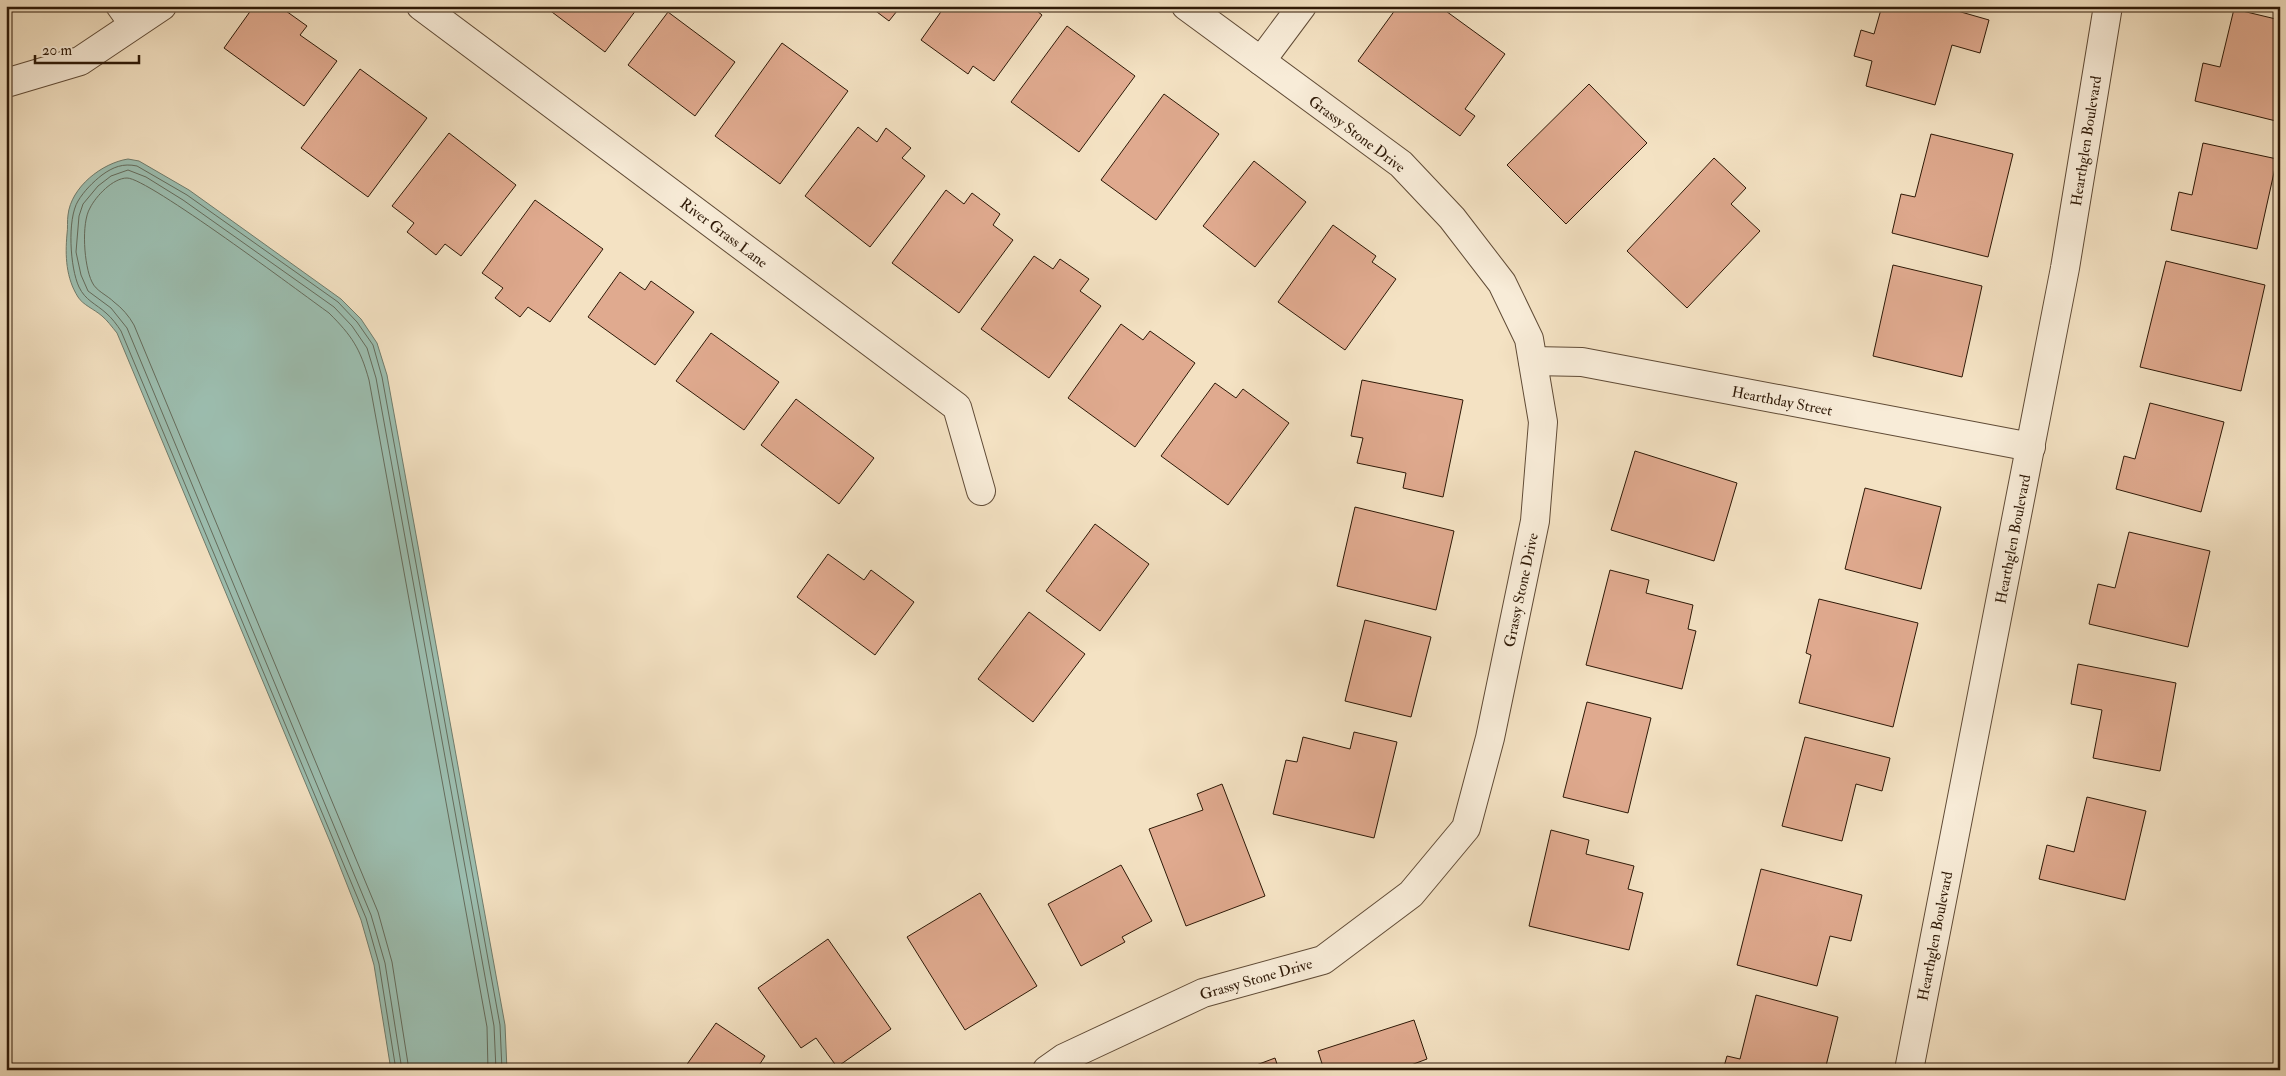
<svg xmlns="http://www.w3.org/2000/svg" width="2286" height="1076" font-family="'IM FELL Double Pica',serif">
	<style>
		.water { fill: #9cbeb0; stroke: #707c6c }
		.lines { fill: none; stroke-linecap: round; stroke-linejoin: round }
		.shore { stroke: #656c5c; stroke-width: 1 }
		.building { fill: #e0aa8f; stroke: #2e1907 }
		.service-casing { stroke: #604b36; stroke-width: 21 }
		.minor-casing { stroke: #604b36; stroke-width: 30 }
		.service { stroke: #f8ecd8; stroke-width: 19 }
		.minor { stroke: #f8ecd8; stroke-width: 28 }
		.labels { text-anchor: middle; stroke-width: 5; stroke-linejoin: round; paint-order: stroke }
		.street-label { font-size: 15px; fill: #2e1907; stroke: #f8ecd8 }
	</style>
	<rect width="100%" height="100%" fill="#f4e2c3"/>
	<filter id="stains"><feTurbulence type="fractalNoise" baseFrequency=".004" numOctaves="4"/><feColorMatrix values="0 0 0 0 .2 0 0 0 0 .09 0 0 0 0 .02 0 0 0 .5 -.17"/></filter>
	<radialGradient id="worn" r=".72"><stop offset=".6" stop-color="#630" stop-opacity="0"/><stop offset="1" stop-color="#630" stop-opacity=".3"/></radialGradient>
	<path class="water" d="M128 159 139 161 189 190 341 299 361 319 377 343 387 375 505 1025 507 1070H391L374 965 361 920 331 844 117 333C112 327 107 320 102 316 94 309 83 305 78 297 66 278 65 256 67 234 68 228 67 221 68 215 71 187 102 163 128 159Z"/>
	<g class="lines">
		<g class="shore">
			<path d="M396 1070 379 964 366 918 121 331C117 325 112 318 106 313 96 304 85 300 79 287 70 268 67 219 78 201 84 191 93 182 102 175 113 167 123 163 137 166L187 195 338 302 357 322 373 345 382 377 500 1025 502 1070"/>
			<polyline points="402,1070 385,963 371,915 127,328 111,308 88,291 81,275 76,252 79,216 83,204 98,186 111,176 128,170 146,177 183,200 334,307 352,326 367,348 376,378 494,1026 496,1070"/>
			<path d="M409 1070 392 962 378 912 134 325C129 316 122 308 114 302 107 295 96 291 92 282 84 266 81 223 90 208 96 196 113 178 127 178 148 178 301 293 329 313 352 336 360 348 369 380L487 1027 488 1070"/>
		</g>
	</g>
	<g class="building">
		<polygon points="254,6 279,6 307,26 300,35 337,61 304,106 224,48"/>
		<polygon points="544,6 639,6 605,52"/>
		<polygon points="869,6 901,6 889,21"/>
		<polygon points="945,6 1031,6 1042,15 994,81 973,66 968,74 921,40"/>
		<polygon points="1398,6 1439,6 1505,54 1465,109 1475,116 1460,136 1358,61"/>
		<polygon points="1882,6 1940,6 1989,20 1980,53 1952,45 1935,105 1866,86 1872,61 1854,56 1861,30 1874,34"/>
		<polygon points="2234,9 2280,20 2280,122 2195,101 2203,63 2220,67"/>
		<polygon points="668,12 735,62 695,116 628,65"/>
		<polygon points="1067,26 1135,76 1079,152 1011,102"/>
		<polygon points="782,43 848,91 780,184 715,136"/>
		<polygon points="360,69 427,118 368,197 301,148"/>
		<polygon points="1589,84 1647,143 1566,224 1507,165"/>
		<polygon points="1164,94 1219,134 1156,220 1101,180"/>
		<polygon points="858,127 877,142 886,128 911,148 902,158 925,176 870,247 805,196"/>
		<polygon points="449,133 516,185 461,256 445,244 436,255 407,232 414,223 392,206"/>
		<polygon points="1931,134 2013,154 1988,257 1892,233 1901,194 1915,197"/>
		<polygon points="2203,143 2277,159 2257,249 2171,230 2179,192 2192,195"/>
		<polygon points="1714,158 1746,188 1731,204 1760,231 1687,308 1627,251"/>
		<polygon points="1254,161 1306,202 1255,267 1203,226"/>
		<polygon points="946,190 964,204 972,193 1000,214 993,225 1013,240 959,313 892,263"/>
		<polygon points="535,200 603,249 550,322 528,307 520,317 495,298 503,288 482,273"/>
		<polygon points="1333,225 1376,256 1372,262 1396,279 1345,350 1278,302"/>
		<polygon points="1034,256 1053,269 1060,259 1089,279 1080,291 1101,306 1049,378 981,329"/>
		<polygon points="2166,261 2265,285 2241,391 2140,367"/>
		<polygon points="1893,265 1982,286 1962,377 1873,356"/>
		<polygon points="620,272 645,290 651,281 694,312 655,365 588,317"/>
		<polygon points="1121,324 1143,340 1150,331 1195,363 1135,447 1068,398"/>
		<polygon points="711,333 779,382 744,430 676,381"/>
		<polygon points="1362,380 1463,400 1443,497 1403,488 1406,473 1357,463 1363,438 1351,436"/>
		<polygon points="1215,383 1236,398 1243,389 1289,423 1228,505 1161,456"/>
		<polygon points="796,399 874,458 839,504 761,445"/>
		<polygon points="2150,403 2224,422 2201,512 2116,489 2124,456 2135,459"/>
		<polygon points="1635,451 1737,483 1714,561 1611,530"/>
		<polygon points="1865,488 1941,507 1921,589 1845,569"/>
		<polygon points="1355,507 1454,531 1436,610 1337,586"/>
		<polygon points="1095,524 1149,564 1100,631 1046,591"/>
		<polygon points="2129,532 2210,551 2188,647 2089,624 2098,584 2115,588"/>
		<polygon points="828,554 864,580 871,570 914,602 875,655 797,597"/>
		<polygon points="1610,570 1649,580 1646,593 1693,605 1688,629 1696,631 1682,689 1586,665"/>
		<polygon points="1819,599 1918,623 1893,727 1799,703 1811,655 1806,653"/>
		<polygon points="1029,612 1085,654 1033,722 978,679"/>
		<polygon points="1365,620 1431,637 1411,717 1345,701"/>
		<polygon points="2078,664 2176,683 2160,771 2093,758 2102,710 2071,704"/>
		<polygon points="1587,702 1651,718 1628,813 1563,797"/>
		<polygon points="1354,732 1397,742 1374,838 1273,814 1286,760 1297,762 1303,737 1350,749"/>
		<polygon points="1805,737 1890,758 1882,791 1856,784 1842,841 1782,826"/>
		<polygon points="1222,784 1265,896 1186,926 1149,829 1203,810 1197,794"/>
		<polygon points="2087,797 2146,811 2125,900 2039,879 2047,845 2074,852"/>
		<polygon points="1551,830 1589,840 1586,854 1634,866 1628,889 1643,893 1629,950 1529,926"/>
		<polygon points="1121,865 1152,921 1122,937 1125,942 1081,966 1048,904"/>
		<polygon points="1761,869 1862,895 1851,941 1830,936 1817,986 1737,965"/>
		<polygon points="980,893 1037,986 965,1030 907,937"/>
		<polygon points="828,939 891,1029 837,1067 816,1038 801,1048 758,988"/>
		<polygon points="1756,995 1838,1017 1825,1070 1723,1070 1727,1056 1740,1059"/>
		<polygon points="1414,1020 1427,1059 1411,1065 1413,1070 1324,1070 1318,1051"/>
		<polygon points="716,1023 765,1056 756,1070 683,1070"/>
		<polygon points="1275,1058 1279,1070 1243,1070"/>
	</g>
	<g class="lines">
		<g class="service-casing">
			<polyline id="service" points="115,6 130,27"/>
		</g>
		<g class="minor-casing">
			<g id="minor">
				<polyline points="421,6 957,407 981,491"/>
				<polyline points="1261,61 1302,6"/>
				<polyline points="6,83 80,61 162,6"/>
				<polyline points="1533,361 1582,362 2031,447"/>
				<polyline points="1047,1070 1064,1058 1203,993 1323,960 1411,894 1466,828 1490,738 1535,521 1543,422 1529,339 1502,283 1452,218 1401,164 1186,6"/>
				<polyline points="1909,1070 2065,268 2108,6"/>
			</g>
		</g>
		<use href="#service" class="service"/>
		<use href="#minor" class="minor"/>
	</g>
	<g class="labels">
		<g class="street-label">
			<text transform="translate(1357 134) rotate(37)" y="5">Grassy Stone Drive</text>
			<text transform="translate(2086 141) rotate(-81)" y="5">Hearthglen Boulevard</text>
			<text transform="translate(724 233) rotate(37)" y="5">River Grass Lane</text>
			<text transform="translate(1782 401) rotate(11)" y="5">Hearthday Street</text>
			<text transform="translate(2013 539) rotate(-79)" y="5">Hearthglen Boulevard</text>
			<text transform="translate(1521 590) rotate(-78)" y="5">Grassy Stone Drive</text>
			<text transform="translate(1935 936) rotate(-79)" y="5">Hearthglen Boulevard</text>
			<text transform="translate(1256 979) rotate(-16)" y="5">Grassy Stone Drive</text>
		</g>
	</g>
	<rect width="2286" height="1076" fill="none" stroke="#f4e2c3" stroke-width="25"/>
	<rect x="8" y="8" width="2271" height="1061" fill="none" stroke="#2e1907" stroke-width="2.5"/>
	<rect x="12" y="12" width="2261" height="1051" fill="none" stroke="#2e1907"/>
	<path d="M35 55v8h104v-8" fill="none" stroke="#2e1907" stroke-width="2.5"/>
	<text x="42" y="55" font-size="15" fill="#2e1907" stroke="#f8ecd8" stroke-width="4" paint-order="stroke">20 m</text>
	<rect width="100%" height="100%" filter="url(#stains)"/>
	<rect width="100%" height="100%" fill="url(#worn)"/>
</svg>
